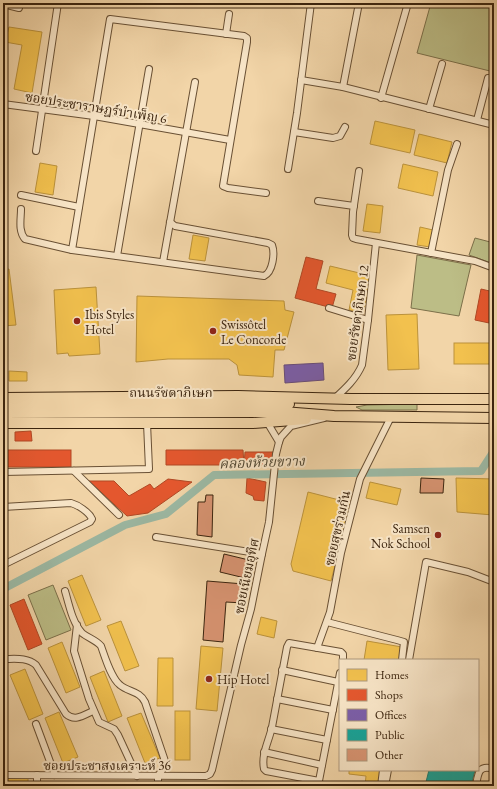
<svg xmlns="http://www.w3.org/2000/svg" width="497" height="789" font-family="'EB Garamond','Noto Serif Thai',serif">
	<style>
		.green { fill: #bcbd86; stroke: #7c704a }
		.homes { fill: #f2c14e; stroke: #bb923b }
		.shops { fill: #e4572e; stroke: #b14824 }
		.offices { fill: #7b5ea7; stroke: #684d79 }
		.public { fill: #17a398; stroke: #227d6f }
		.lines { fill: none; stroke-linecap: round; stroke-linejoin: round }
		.canal { stroke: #9cb9a4; stroke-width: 8 }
		.building { fill: #d79371; stroke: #3b240e }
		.street-casing { stroke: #695034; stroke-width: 8 }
		.primary-casing { stroke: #3b240e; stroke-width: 12 }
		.street { stroke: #f7e4c6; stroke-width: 6 }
		.primary { stroke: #f2d5a8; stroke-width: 10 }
		.poi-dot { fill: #8f2418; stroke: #f7e4c6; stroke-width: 1.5 }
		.labels { text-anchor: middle; stroke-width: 4; stroke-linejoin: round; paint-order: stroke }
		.street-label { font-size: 13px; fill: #3b240e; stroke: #f7e4c6 }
		.poi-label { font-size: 13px; fill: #3b240e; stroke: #f7e4c6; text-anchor: start }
		.water-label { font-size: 14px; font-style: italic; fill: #534934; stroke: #f7e4c6 }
	</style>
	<rect width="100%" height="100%" fill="#f2d5a8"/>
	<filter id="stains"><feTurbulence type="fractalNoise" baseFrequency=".005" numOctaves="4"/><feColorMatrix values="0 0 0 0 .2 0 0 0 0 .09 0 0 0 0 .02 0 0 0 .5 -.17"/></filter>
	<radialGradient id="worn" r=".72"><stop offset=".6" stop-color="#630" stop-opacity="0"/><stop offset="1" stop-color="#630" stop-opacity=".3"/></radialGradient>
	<g class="green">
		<polygon points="431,3 494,3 494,72 417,53"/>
		<polygon points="475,238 494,243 494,264 469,255"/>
		<polygon points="417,255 471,265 459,316 411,308"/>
		<polygon points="417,404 417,410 362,410 356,407 367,405"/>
		<polygon points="53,585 71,630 46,640 28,595"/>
	</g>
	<g class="homes">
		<polygon points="9,27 42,32 32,93 14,89 22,45 5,42"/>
		<polygon points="375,121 415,130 410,153 370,144"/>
		<polygon points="419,134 452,142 447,163 414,155"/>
		<polygon points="40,163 57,166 53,195 35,192"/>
		<polygon points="403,164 438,172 433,196 398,188"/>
		<polygon points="367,204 383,206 380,233 363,231"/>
		<polygon points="420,227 433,230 430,247 417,245"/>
		<polygon points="193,235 209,238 205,261 189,259"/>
		<polygon points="330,266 372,276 363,313 349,310 353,290 326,283"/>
		<polygon points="9,269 16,325 3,326 3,270"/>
		<polygon points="96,287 100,354 69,356 68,353 57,354 54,290"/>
		<polygon points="137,296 284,301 285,310 294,312 284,350 275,350 273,377 239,375 237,365 229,359 168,359 136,362"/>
		<polygon points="417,314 419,369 388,370 386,315"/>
		<rect x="454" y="343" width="40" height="21"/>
		<polygon points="9,371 27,372 27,381 9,381"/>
		<polygon points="456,478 494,479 494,533 491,532 493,515 457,512"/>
		<polygon points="370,482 401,489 397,505 366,498"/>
		<polygon points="308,492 351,503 331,581 293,571 291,564"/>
		<polygon points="82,575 101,620 86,626 68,581"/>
		<polygon points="261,617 277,621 274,638 257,634"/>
		<polygon points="121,621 139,666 125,671 107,626"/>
		<polygon points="367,641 402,647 400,660 364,660"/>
		<polygon points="62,642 80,687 66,693 48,648"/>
		<polygon points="201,646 223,648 217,711 196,709"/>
		<polygon points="158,658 173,658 173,706 157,706"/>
		<polygon points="25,669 43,714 29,720 10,675"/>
		<polygon points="104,671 122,716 108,722 90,677"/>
		<rect x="175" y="711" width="15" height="49"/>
		<polygon points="59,712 78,757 63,763 45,718"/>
		<polygon points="141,713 160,758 145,763 127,718"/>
		<polygon points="349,770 380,770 379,786 365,786 366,776 349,774"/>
		<rect x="3" y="777" width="25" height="9"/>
	</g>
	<g class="shops">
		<polygon points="306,257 323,261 316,289 336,294 332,308 295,298"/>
		<polygon points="481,289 494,292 494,324 475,320"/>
		<polygon points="31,431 32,441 15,441 15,432"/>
		<rect x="3" y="450" width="68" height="17"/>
		<polygon points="166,450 243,450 244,465 166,465"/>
		<polygon points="245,452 273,452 273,465 244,465"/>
		<polygon points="247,478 266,482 264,501 254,500 253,496 246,493"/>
		<polygon points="168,479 192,482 148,513 127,516 89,481 114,481 129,496 150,484 154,489"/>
		<polygon points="24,599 42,644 28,650 10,605"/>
	</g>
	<polygon class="offices" points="323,363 324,380 285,383 284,365"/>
	<polygon class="public" points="429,770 475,770 471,786 425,786"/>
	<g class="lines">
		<polyline class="canal" points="3,589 125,525 166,514 214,475 481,471 494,451"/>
	</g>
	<g class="building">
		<polygon points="421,478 444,479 443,493 420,493"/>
		<polygon points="206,495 213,495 212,537 197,535 198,502 205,502"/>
		<polygon points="224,554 253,561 249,579 220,572"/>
		<polygon points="207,581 244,584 243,603 226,602 223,642 203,640"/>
	</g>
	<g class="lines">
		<g class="street-casing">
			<g id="street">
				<polyline points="3,4 19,8"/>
				<polyline points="226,34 229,14"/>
				<polyline points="301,80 343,87 494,125"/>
				<polyline points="343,87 359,3"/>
				<polyline points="381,98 408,3"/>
				<polyline points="3,104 94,116 230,140"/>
				<polyline points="429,109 442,64"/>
				<polyline points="477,120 488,78"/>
				<polyline points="294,132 333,138 340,136 345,127"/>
				<polyline points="36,151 58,3"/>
				<polyline points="288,169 297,113 311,3"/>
				<polyline points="359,171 353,212 352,235 353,238 356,239 475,261 494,268"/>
				<polyline points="21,195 79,207"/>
				<polyline points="318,201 354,206"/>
				<path d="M21 209C21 219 18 231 25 239L72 250 264 276C273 272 275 253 272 245L268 243 175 226 170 222"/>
				<polyline points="72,250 110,19 244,36 247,38 247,42 223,186 228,188 266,193"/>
				<polyline points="431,253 448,170 457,144"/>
				<polyline points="117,256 149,69"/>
				<polyline points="163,262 195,82"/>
				<polyline points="329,308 368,320"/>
				<path d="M334 399C345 389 356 379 362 365L368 320 376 243"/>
				<polyline points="267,422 279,442"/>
				<polyline points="74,471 119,515"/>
				<polyline points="3,472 149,469 147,423"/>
				<path d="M3 507 71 503C78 505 89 512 92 519L90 522 3 565"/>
				<polyline points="156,537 262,554"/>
				<path d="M65 591C69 604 72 622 82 633 88 638 96 640 101 646 105 657 111 678 120 685 128 692 140 691 145 702L165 761V766L158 776V786"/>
				<polyline points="327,622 397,640 404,642 402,660"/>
				<polyline points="77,625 74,651 89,699 99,722 114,729 118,735 137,776"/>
				<polyline points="317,648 330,612 341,553 360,479 391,417"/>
				<path d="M3 659C15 659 27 657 36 665L66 714C75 722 84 715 93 711"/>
				<polyline points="409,660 426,562 468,572 494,582"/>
				<polyline points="282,670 338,682"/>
				<polyline points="277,699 333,710"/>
				<polyline points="36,724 55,775"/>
				<polyline points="271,729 327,740"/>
				<polyline points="264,752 322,765"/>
				<polyline points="3,775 206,776 210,774 212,770 241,645 251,609 262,554 269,522 276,454 279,442 281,437 291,426 324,418"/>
				<polyline points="37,775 37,786"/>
				<path d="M319 781 266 771 264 769C261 754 269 741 272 727 277 700 282 673 287 647L289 643 341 652 343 654V660"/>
				<polyline points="241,786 242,785"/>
				<polyline points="318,786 340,673"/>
				<polyline points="381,786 383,770"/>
				<polyline points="385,786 388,770"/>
				<path d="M476 786C478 774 478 764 494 769"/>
			</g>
		</g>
		<g class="primary-casing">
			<g id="primary">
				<polyline points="3,398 238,396 351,399 494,399"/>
				<polyline points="3,405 289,404"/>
				<polyline points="3,413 283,412 334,416 494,418"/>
				<polyline points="3,423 253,423 306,419"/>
			</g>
		</g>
		<use href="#street" class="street"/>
		<use href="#primary" class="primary"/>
	</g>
	<g class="poi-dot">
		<circle cx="77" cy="321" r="4"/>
		<circle cx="213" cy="331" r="4"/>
		<circle cx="438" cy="535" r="4"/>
		<circle cx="209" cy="679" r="4"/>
	</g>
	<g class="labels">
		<g class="street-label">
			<text transform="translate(96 107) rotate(9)" y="5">ซอยประชาราษฎร์บำเพ็ญ 6</text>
			<text transform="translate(357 313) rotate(-82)" y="5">ซอยรัชดาภิเษก 12</text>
			<text x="171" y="397">ถนนรัชดาภิเษก</text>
			<text transform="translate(337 528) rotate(-77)" y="5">ซอยสุขร่วมกัน</text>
			<text transform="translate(246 576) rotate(-78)" y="5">ซอยเนียมอุทิศ</text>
			<text x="107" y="770">ซอยประชาสงเคราะห์ 36</text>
		</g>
		<g class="poi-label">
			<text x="85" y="319">Ibis Styles<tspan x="85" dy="15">Hotel</tspan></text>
			<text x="221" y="329">Swissôtel<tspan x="221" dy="15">Le Concorde</tspan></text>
			<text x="430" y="533" text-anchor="end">Samsen<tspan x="430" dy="15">Nok School</tspan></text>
			<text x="217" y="684">Hip Hotel</text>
		</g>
		<g class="water-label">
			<text transform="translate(262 462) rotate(-2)" y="5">คลองห้วยขวาง</text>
		</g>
	</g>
	<rect width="497" height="789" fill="none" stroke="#f2d5a8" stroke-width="16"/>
	<rect x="4" y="4" width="489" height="781" fill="none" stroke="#3b240e" stroke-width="2"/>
	<rect x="8" y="8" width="481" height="773" fill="none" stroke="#3b240e"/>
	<rect x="339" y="659" width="140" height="112" fill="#f7e4c6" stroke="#ac977c"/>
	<rect x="347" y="669" width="20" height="12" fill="#f2c14e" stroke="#ac977c"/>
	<text x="375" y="679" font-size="12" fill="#3b240e">Homes</text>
	<rect x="347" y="689" width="20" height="12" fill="#e4572e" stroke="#ac977c"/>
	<text x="375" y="699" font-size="12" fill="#3b240e">Shops</text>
	<rect x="347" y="709" width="20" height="12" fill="#7b5ea7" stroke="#ac977c"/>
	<text x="375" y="719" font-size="12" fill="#3b240e">Offices</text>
	<rect x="347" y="729" width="20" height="12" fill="#17a398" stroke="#ac977c"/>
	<text x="375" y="739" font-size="12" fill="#3b240e">Public</text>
	<rect x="347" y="749" width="20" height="12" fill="#d79371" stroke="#ac977c"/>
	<text x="375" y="759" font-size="12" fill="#3b240e">Other</text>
	<rect width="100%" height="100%" filter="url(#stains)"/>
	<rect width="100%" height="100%" fill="url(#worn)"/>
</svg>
